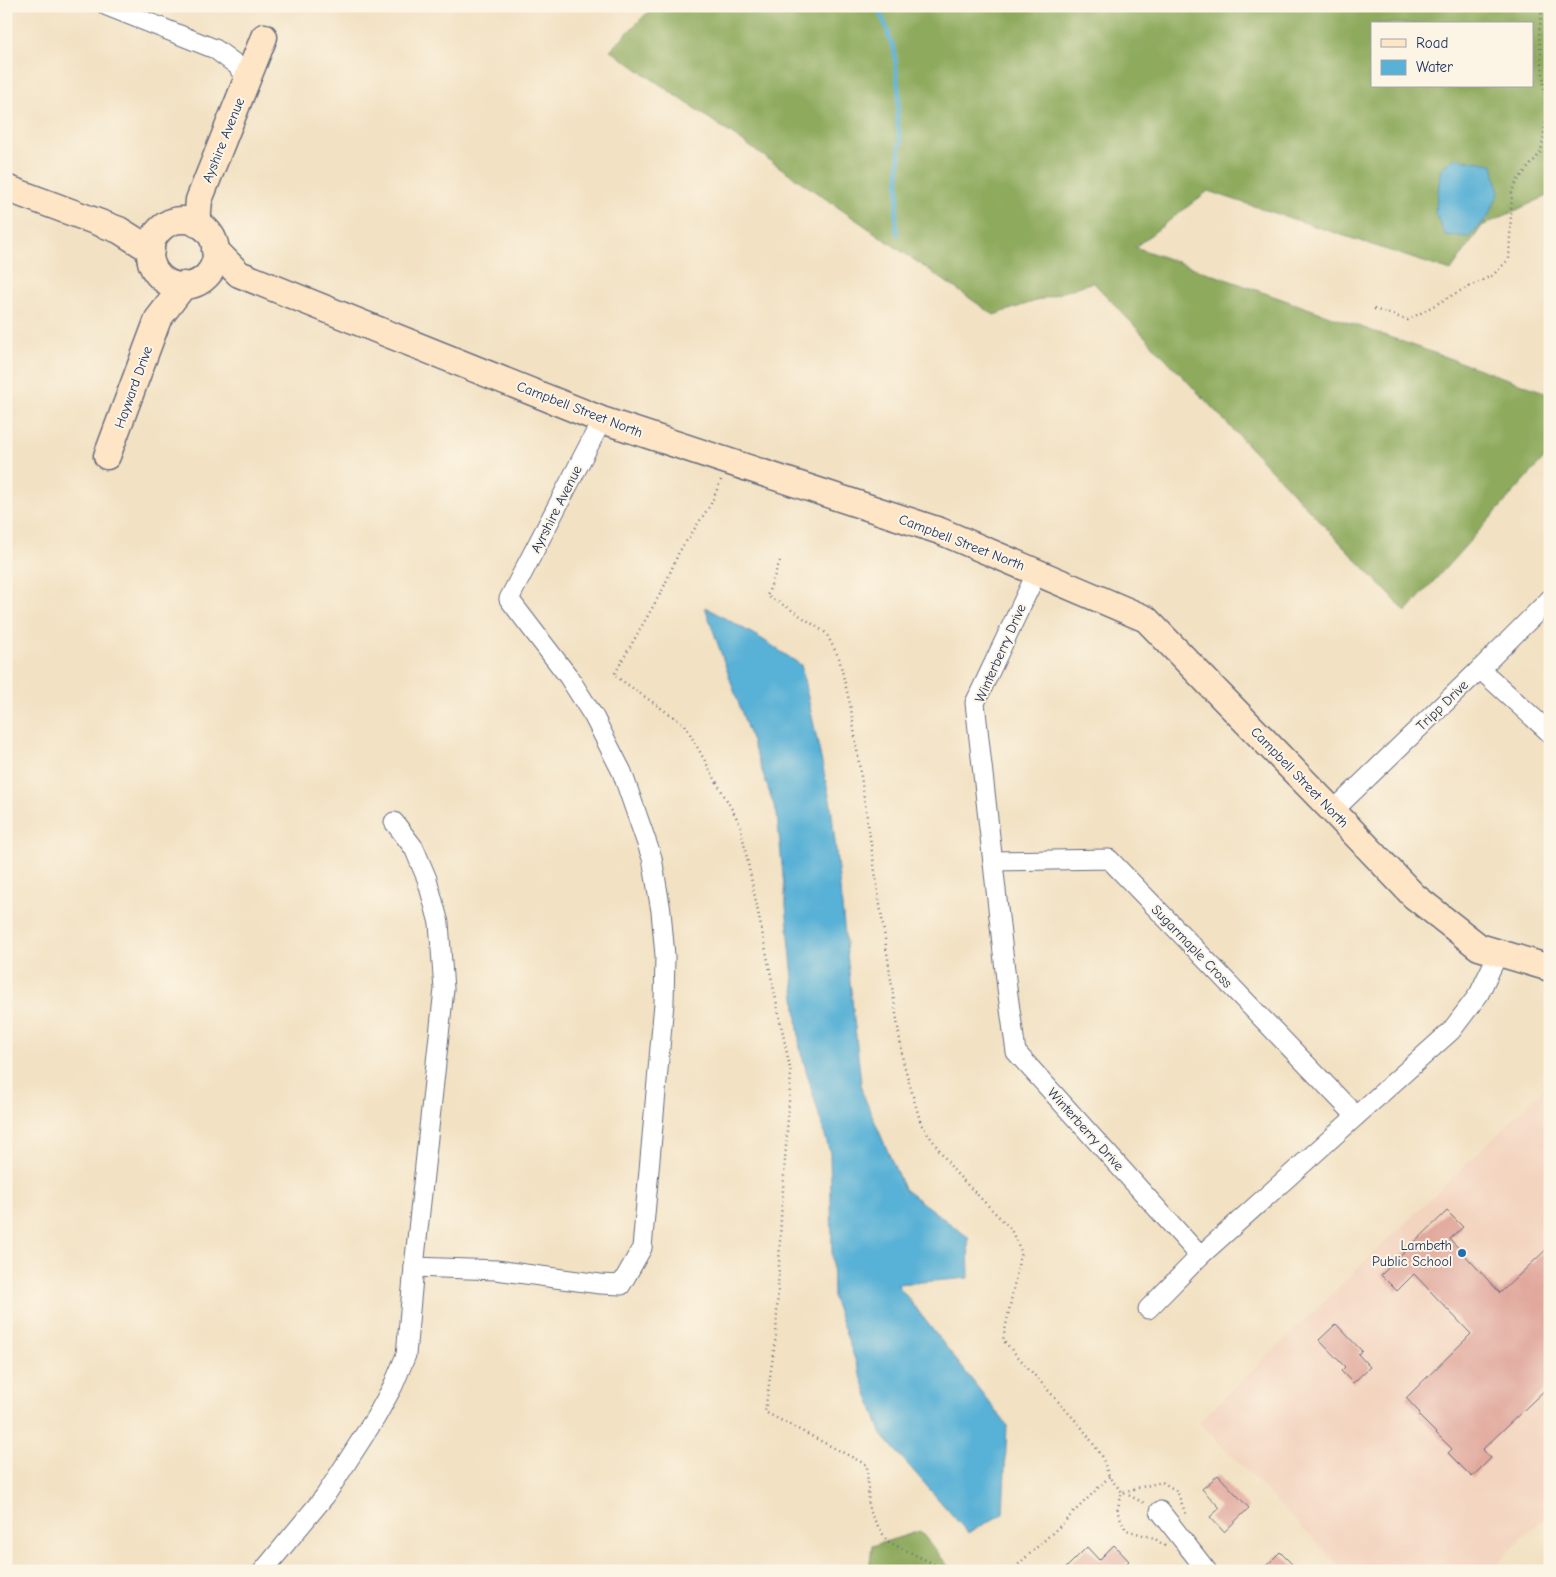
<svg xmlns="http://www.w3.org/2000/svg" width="1556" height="1577" font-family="'Comic Neue',sans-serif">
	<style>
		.built { fill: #f3d4bf }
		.forest { fill: #8eaa5d; stroke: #546c5e; fill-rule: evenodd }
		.water { fill: #59b1d6; stroke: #3a709a }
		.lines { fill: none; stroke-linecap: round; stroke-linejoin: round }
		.stream { stroke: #59b1d6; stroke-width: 4.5 }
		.building { fill: #e1a89d }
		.street-casing { stroke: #666d81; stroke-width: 21 }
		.secondary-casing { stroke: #666d81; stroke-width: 29 }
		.path { stroke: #666d81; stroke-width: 2.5; stroke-dasharray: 1 4; stroke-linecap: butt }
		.street { stroke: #fff; stroke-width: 19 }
		.secondary { stroke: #fee5c5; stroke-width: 26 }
		.poi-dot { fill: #1f6fb2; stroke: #fcf5e5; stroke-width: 2 }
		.labels { text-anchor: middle; stroke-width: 4; stroke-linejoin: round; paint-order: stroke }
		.street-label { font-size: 14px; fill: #1b2f5e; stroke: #fcf5e5 }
		.poi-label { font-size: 14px; fill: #1b2f5e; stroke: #fcf5e5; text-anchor: end }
	</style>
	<rect width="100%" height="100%" fill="#fcf5e5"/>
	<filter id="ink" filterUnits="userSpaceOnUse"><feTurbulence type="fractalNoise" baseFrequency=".02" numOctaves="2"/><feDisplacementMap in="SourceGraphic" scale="10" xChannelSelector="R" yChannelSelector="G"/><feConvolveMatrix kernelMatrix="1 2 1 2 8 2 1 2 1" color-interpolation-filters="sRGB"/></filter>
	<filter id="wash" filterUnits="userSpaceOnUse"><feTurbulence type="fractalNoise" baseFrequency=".0096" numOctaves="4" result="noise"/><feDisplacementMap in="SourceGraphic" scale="20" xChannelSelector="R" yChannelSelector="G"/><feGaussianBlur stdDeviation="1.12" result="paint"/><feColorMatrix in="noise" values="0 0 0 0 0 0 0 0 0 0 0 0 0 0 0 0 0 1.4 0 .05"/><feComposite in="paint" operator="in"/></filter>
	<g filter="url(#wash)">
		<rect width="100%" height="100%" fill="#f2e1c2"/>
		<polygon class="built" points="1550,1083 1550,1512 1488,1571 1344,1571 1199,1422"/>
		<g class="forest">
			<path d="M654 6H1550L1549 195 1482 226 1451 271 1208 191 1135 247 1550 394V452L1406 612 1093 282 994 315 610 50ZM1372 24H1532V86H1372Z"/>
			<polygon points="920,1531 952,1571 869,1571 872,1546"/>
		</g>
		<g class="water">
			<polygon points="1455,158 1493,164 1499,193 1488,217 1469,237 1445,235 1435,213 1441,168"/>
			<polygon points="705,607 762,639 801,665 831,805 862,1092 904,1189 968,1237 969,1278 897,1284 1007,1425 1003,1514 968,1533 882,1435 833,1298 830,1153 800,1049 777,814"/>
		</g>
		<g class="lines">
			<polyline class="stream" points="877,6 889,33 888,36 894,48 899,96 897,119 900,136 898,201 896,212 897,234"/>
		</g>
		<g id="blocks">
			<g class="building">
				<polygon points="1447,1211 1463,1227 1450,1239 1500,1293 1550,1246 1550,1385 1482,1450 1491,1458 1472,1477 1448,1453 1452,1449 1418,1415 1420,1413 1406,1398 1471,1334 1414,1274 1397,1291 1381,1275"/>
				<polygon points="1336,1324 1362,1351 1358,1354 1370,1367 1353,1383 1341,1371 1345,1367 1319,1340"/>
				<polygon points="1218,1475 1249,1508 1224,1532 1210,1517 1220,1508 1202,1489"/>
				<polygon points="1114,1545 1129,1561 1119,1571 1063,1571 1087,1547 1099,1560"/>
				<polygon points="1280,1552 1299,1571 1261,1571"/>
			</g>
		</g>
	</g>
	<g filter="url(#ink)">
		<use href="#blocks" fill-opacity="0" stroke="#666d81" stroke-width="1"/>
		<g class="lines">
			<g class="street-casing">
				<g id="street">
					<polyline points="107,6 215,49 238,66 246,81"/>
					<polyline points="1037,572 975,703 1007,988 1016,1052 1200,1256 1451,1031 1479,994 1498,954"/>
					<polyline points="1480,669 1550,733"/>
					<polyline points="1333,811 1480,669 1550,599"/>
					<polyline points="993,861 1109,859 1356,1116"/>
					<polyline points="414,1267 496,1270 600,1284 621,1285 642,1248 664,1003 665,956 661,911 652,858 622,772 594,717 568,676 509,599 602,420"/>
					<polyline points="1148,1309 1200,1256"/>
					<polyline points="1160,1511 1207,1571"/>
					<polyline points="263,1571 325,1496 376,1417 393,1386 406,1355 414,1267 444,989 439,923 427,879 414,848 394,822"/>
				</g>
			</g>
			<g class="secondary-casing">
				<g id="secondary">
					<polyline points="6,188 119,230 151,250"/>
					<circle cx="183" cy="253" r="33"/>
					<polyline points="197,224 199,200 264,37"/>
					<polyline points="215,250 239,274 602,420 940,531 1146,619 1333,811 1414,896 1479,947 1550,968"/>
					<polyline points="107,456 158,319 184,285"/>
				</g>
			</g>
			<g class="path">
				<polyline points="1374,309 1408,320 1460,291 1493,275 1509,259 1512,191 1518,180 1541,152 1547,113 1539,36 1542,6"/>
				<polyline points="721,480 711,504 679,552 663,589 614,675 685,725 740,824 766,951 791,1073 781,1218 776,1335 765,1412 867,1465 869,1511 887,1541 948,1571"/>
				<polyline points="780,561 767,596 787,607 826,633 839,658 851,709 903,1061 921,1124 955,1172 1010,1228 1021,1251 1003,1340 1082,1428 1102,1456 1109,1477 1122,1492 1146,1504"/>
				<polyline points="1165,1546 1154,1538 1126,1530 1117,1511 1122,1492 1162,1482 1177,1491 1186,1515"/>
				<polyline points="1011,1571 1061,1525 1109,1477"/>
			</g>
			<use href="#street" class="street"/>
			<use href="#secondary" class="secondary"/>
		</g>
	</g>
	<circle class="poi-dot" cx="1462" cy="1253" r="5"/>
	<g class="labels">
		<g class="street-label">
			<text transform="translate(223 140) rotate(-68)" y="5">Ayshire Avenue</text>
			<text transform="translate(133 387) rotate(-70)" y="5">Hayward Drive</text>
			<text transform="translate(580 409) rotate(21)" y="5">Campbell Street North</text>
			<text transform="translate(556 509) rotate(-63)" y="5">Ayrshire Avenue</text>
			<text transform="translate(962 542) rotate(21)" y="5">Campbell Street North</text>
			<text transform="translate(1000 653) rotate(-66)" y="5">Winterberry Drive</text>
			<text transform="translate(1442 705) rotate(-44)" y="5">Tripp Drive</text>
			<text transform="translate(1300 777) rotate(46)" y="5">Campbell Street North</text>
			<text transform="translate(1192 946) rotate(46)" y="5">Sugarmaple Cross</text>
			<text transform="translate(1086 1129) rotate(48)" y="5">Winterberry Drive</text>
		</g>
		<g class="poi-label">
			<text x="1452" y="1250">Lambeth<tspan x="1452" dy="16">Public School</tspan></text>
		</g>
	</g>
	<rect width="1556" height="1577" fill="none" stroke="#fcf5e5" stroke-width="25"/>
	<rect x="1371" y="22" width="162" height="65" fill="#fcf5e5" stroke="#a2a6af"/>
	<rect x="1381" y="39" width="25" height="8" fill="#fee5c5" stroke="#a2a6af"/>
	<text x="1416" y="48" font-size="15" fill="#1b2f5e">Road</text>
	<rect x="1381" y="60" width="25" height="15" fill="#59b1d6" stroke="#a2a6af"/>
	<text x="1416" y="72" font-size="15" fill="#1b2f5e">Water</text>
</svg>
